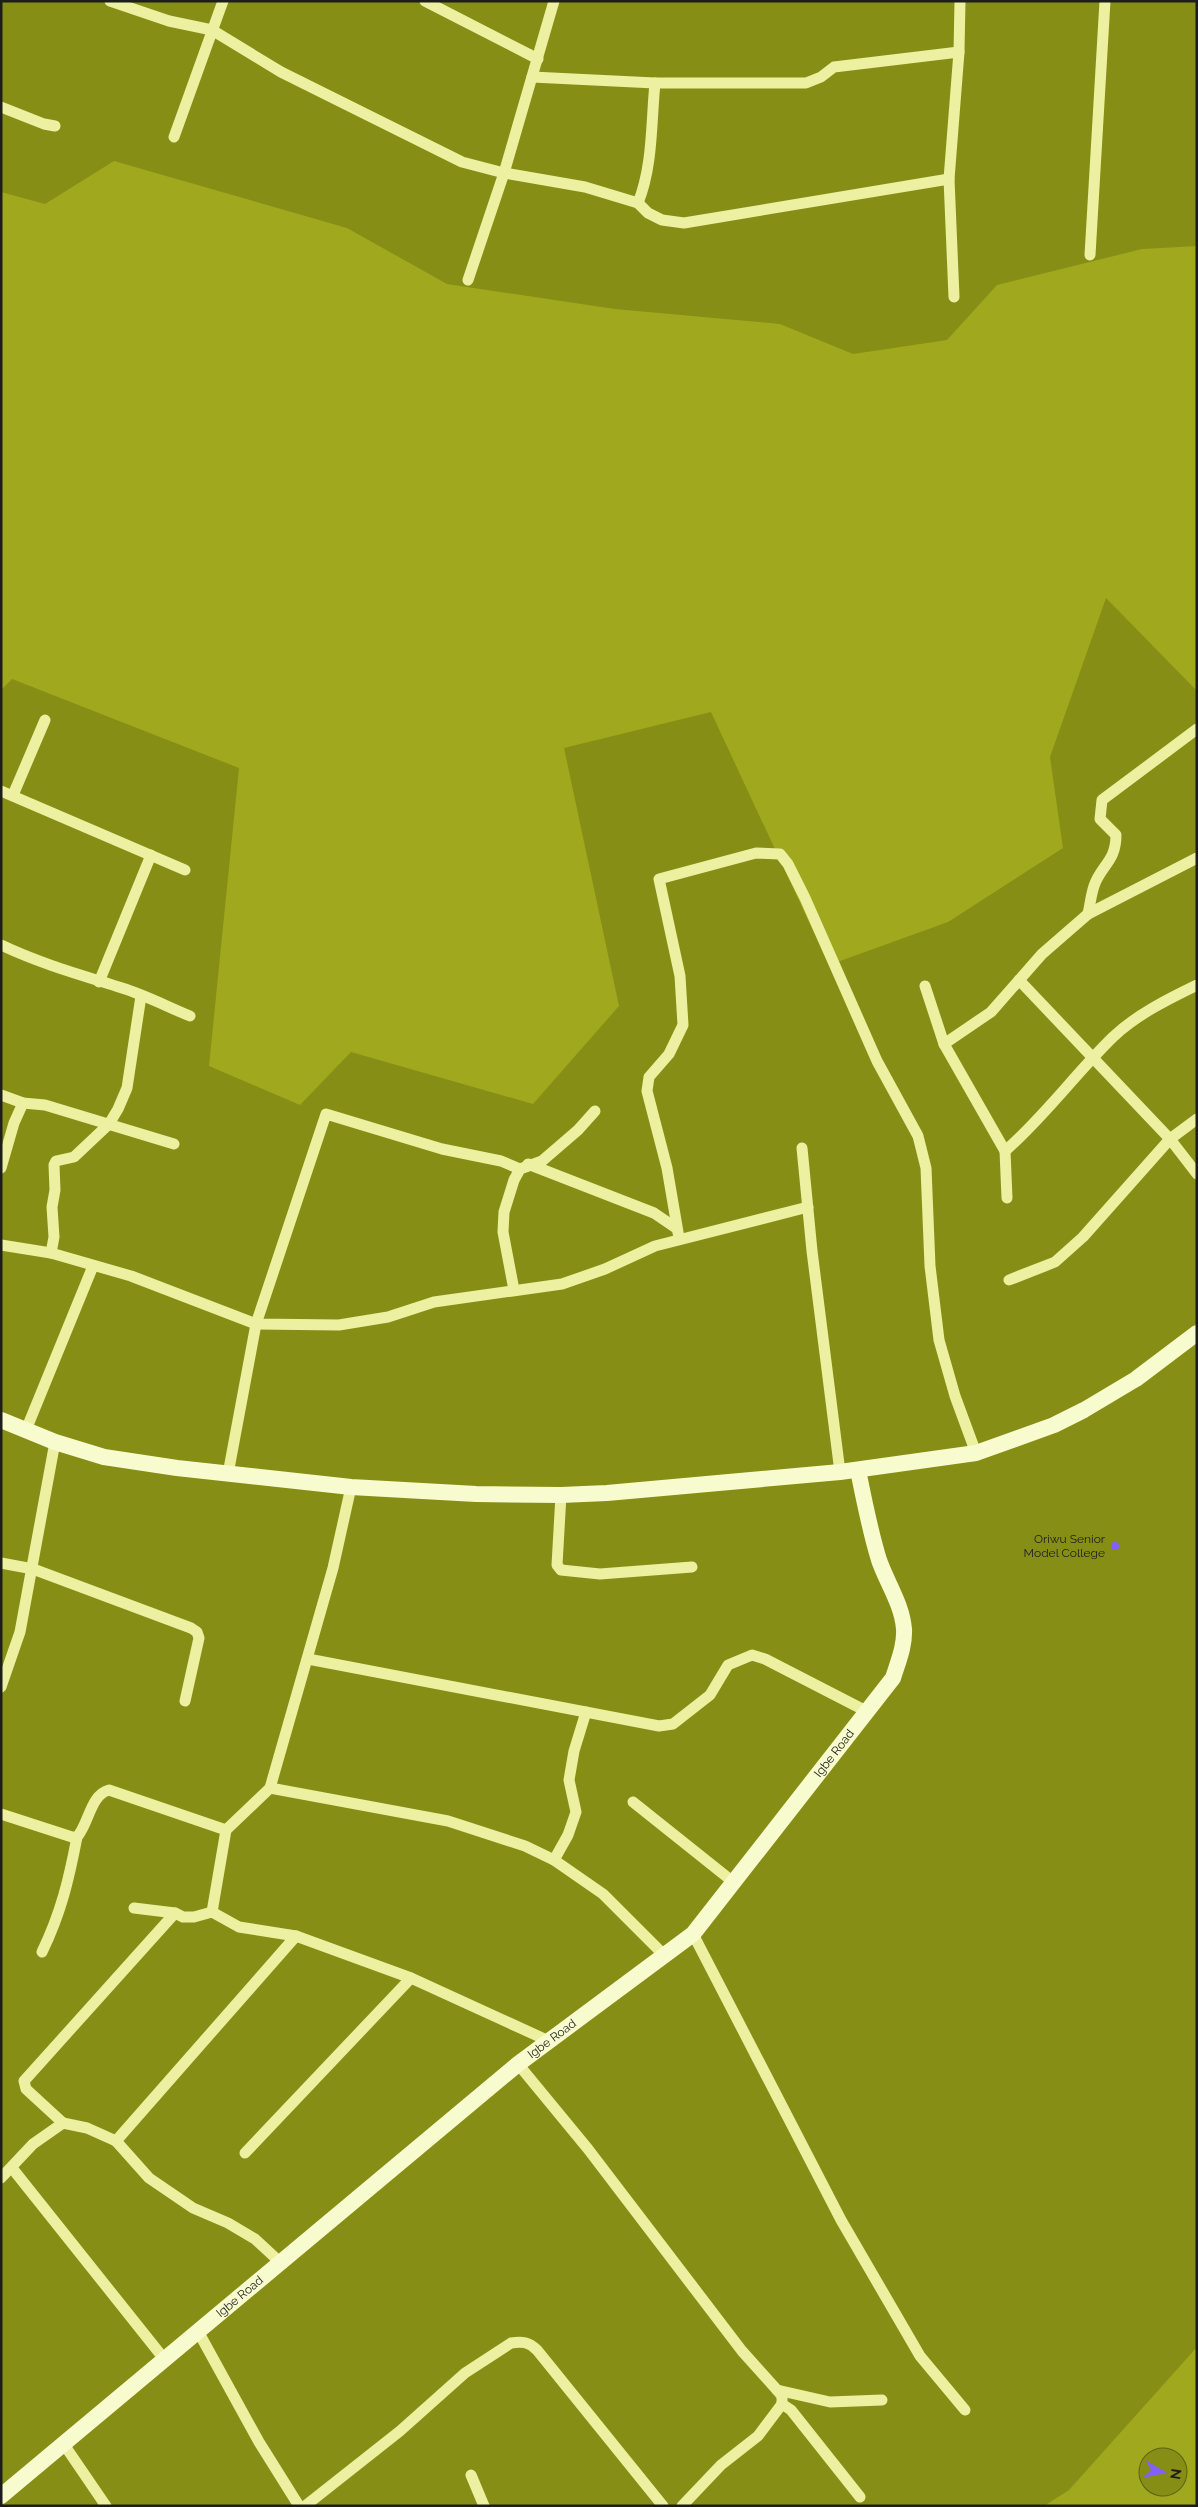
<svg xmlns="http://www.w3.org/2000/svg" width="1198" height="2507" font-family="Raleway,sans-serif">
	<style>
		.green { fill: #a0a81d; fill-rule: evenodd }
		.lines { fill: none; stroke-linecap: round; stroke-linejoin: round }
		.street { stroke: #ecf0a0; stroke-width: 11 }
		.secondary { stroke: #f8fbce; stroke-width: 16 }
		.poi-dot { fill: #825fff; stroke: #868e15; stroke-width: 2 }
		.labels { text-anchor: middle; stroke-width: 4; stroke-linejoin: round; paint-order: stroke }
		.poi-label { font-size: 12px; fill: #1d1d1d; stroke: #868e15; text-anchor: end }
		.street-label { font-size: 12px; fill: #1d1d1d; stroke: #868e15 }
	</style>
	<rect width="100%" height="100%" fill="#868e15"/>
	<g class="green">
		<polygon points="114,161 347,228 447,284 615,309 780,324 853,354 947,340 997,285 1142,249 1197,246 1197,691 1106,598 1050,757 1063,848 948,922 829,965 711,712 564,748 619,1006 533,1104 351,1052 300,1105 209,1066 239,768 12,679 1,690 1,192 45,204"/>
		<path d="M1197 2347V2506H1044L1069 2490ZM1148 2457H1178V2487H1148Z"/>
	</g>
	<g class="lines">
		<g class="street">
			<polyline points="110,1 169,21 212,30 281,72 462,162 504,173 585,187 638,203 648,213 662,220 684,223 949,179"/>
			<polyline points="425,1 538,59"/>
			<polyline points="532,77 655,83 806,83 821,77 834,67 959,52"/>
			<polyline points="1,107 44,124 55,126"/>
			<polyline points="174,137 223,1"/>
			<path d="M638 203C653 166 651 123 655 83"/>
			<polyline points="1090,255 1105,1"/>
			<polyline points="468,280 504,173 554,1"/>
			<polyline points="954,297 949,179 959,52 960,1"/>
			<polyline points="1,791 185,870"/>
			<polyline points="13,795 45,720"/>
			<path d="M1088 914C1090 905 1091 895 1094 886 1101 865 1116 862 1116 835L1100 819 1102 800 1197 729"/>
			<path d="M1 945C41 964 81 975 122 988 145 995 168 1007 190 1016"/>
			<polyline points="1019,980 1170,1139 1197,1174"/>
			<polyline points="99,982 151,855"/>
			<polyline points="925,986 944,1044"/>
			<polyline points="1,1095 23,1103 45,1105 174,1144"/>
			<polyline points="802,1148 812,1251 840,1472"/>
			<path d="M1005 1151C1045 1116 1075 1074 1113 1037 1136 1015 1168 999 1197 985"/>
			<polyline points="528,1164 654,1213 676,1228"/>
			<polyline points="1,1168 14,1123 23,1103"/>
			<polyline points="1007,1198 1005,1151 944,1044 991,1012 1042,954 1088,914 1197,858"/>
			<polyline points="679,1238 667,1168 647,1091 649,1077 669,1054 683,1025 680,976 659,879 756,853 780,854 788,864 805,898 877,1061 918,1136 926,1168 930,1266 939,1340 955,1396 976,1453"/>
			<polyline points="1,1245 51,1253 131,1276 256,1324 339,1325 388,1317 434,1302 562,1284 605,1269 655,1246 808,1207"/>
			<polyline points="51,1253 54,1237 52,1207 55,1190 54,1165 56,1161 74,1157 109,1124 118,1109 127,1088 141,996"/>
			<polyline points="1009,1280 1055,1262 1083,1237 1170,1139 1197,1119"/>
			<polyline points="514,1290 503,1232 504,1212 514,1180 520,1169 542,1161 578,1130 595,1111"/>
			<polyline points="26,1430 93,1266"/>
			<polyline points="228,1474 256,1324 326,1114 442,1149 501,1161 520,1169"/>
			<polyline points="561,1495 557,1565 561,1570 600,1574 692,1567"/>
			<polyline points="1,1563 33,1569 191,1628 197,1632 199,1638 185,1701"/>
			<polyline points="308,1659 659,1726 673,1724 710,1695 728,1665 752,1655 765,1659 866,1711"/>
			<polyline points="1,1687 20,1632 55,1442"/>
			<polyline points="270,1788 448,1821 525,1846 554,1860 603,1894 663,1954"/>
			<polyline points="633,1802 732,1881"/>
			<path d="M1 1814 72 1837H77C89 1824 90 1795 109 1790L226 1830"/>
			<polyline points="554,1860 568,1835 576,1812 569,1780 574,1751 586,1712"/>
			<polyline points="134,1908 175,1913 183,1917 194,1917 212,1912 239,1927 296,1936 411,1978 551,2042"/>
			<polyline points="212,1912 226,1830 270,1788 333,1568 351,1487"/>
			<polyline points="693,1934 841,2220 920,2356 965,2410"/>
			<path d="M42 1952C61 1913 69 1879 77 1837"/>
			<polyline points="518,2064 588,2149 742,2351 777,2390 782,2396 782,2404 791,2410 860,2497"/>
			<polyline points="63,2123 26,2089 24,2081 175,1913"/>
			<polyline points="116,2141 296,1936"/>
			<polyline points="245,2153 411,1978"/>
			<polyline points="12,2168 165,2360"/>
			<polyline points="1,2178 33,2144 63,2123 87,2128 116,2141 149,2178 193,2208 228,2223 255,2239 282,2264"/>
			<polyline points="199,2333 259,2442 299,2506"/>
			<polyline points="777,2390 830,2402 882,2400"/>
			<polyline points="63,2443 106,2506"/>
			<polyline points="471,2475 484,2506"/>
			<path d="M305 2506 400 2431 465 2373 511 2343C522 2341 529 2342 537 2350L663 2506"/>
			<polyline points="682,2506 721,2465 758,2436 782,2404"/>
		</g>
		<g class="secondary">
			<polyline points="1,1420 55,1442 104,1457 177,1468 351,1487 476,1494 561,1495 607,1493 840,1472 976,1453 1054,1425 1084,1410 1136,1379 1197,1333"/>
			<path id="s1" d="M1 2496 518 2064 693 1934 893 1678C898 1662 905 1646 904 1629 902 1604 887 1583 879 1560 870 1531 864 1500 858 1470"/>
		</g>
	</g>
	<circle class="poi-dot" cx="1115" cy="1546" r="5"/>
	<g class="labels">
		<g class="poi-label">
			<text x="1105" y="1543">Oriwu Senior<tspan x="1105" dy="14">Model College</tspan></text>
		</g>
		<g class="street-label">
			<text dy="4" stroke="none"><textPath href="#s1" startOffset="1121">Igbe Road</textPath></text>
			<text dy="4" stroke="none"><textPath href="#s1" startOffset="716">Igbe Road</textPath></text>
			<text dy="4" stroke="none"><textPath href="#s1" startOffset="311">Igbe Road</textPath></text>
		</g>
	</g>
	<rect width="1198" height="2507" fill="none" stroke="#1d1d1d" stroke-width="5"/>
	<g transform="translate(1163 2472) rotate(99)"><circle r="24" fill="#868e15" stroke="#5c6118"/>
	<path d="M0-4L9 19L0 12L-9 19Z" fill="#825fff"/>
	<text y="-8" font-size="14" font-weight="bold" text-anchor="middle" fill="#1d1d1d">N</text>
	</g>
</svg>
